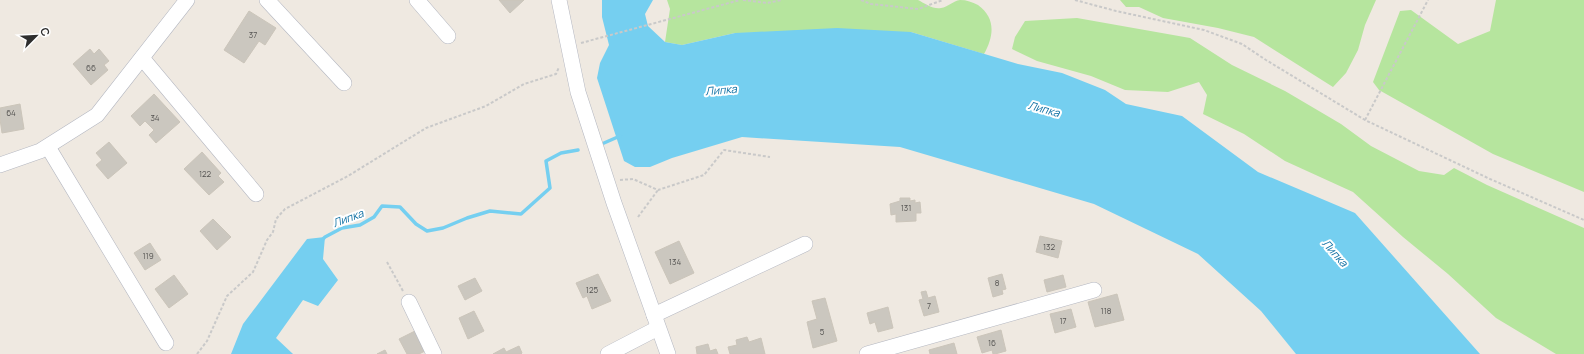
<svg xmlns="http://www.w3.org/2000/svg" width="1584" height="354" font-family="Manrope,sans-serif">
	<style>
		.green { fill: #b6e59e }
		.water { fill: #75cff0 }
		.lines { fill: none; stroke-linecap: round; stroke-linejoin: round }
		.stream { stroke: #75cff0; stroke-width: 3.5 }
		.building { fill: #cbc7bf; stroke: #cbc5ba }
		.minor-casing { stroke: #b4b7c1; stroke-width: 16 }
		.path { stroke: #c9c9c9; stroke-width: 2; stroke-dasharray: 3 2; stroke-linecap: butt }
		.minor { stroke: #fff; stroke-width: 15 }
		.labels { text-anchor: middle; stroke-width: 4; stroke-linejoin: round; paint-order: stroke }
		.number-label { font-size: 8px; fill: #555452 }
		.water-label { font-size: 11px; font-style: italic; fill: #0d6fa3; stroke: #fff }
	</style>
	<rect width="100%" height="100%" fill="#efe9e1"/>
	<g class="green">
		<path d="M667 0H918C924 3 934 10 941 8 948 7 953 1 960 0 967 0 972 2 978 5 996 18 994 36 984 54L911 32 735 33 682 45 665 42 670 9Z"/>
		<polygon points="1120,0 1376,0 1365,25 1358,50 1346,73 1333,87 1254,37 1218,28 1163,18 1139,7 1126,7"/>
		<polygon points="1496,0 1584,0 1584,192 1493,154 1379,90 1373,82 1400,11 1411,10 1458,44 1490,31"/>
		<polygon points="1077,18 1190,38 1232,65 1285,91 1341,124 1371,146 1419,171 1444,175 1454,168 1487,185 1584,228 1584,354 1556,354 1496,318 1448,274 1403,237 1353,192 1285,161 1244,134 1203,114 1207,95 1199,82 1168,92 1125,90 1091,76 1037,61 1012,49 1015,37 1025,21"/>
	</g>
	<g class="water">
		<polygon points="602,0 653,0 645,14 648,26 665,42 682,45 735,33 837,28 911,32 1018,64 1062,73 1105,90 1126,104 1182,116 1258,172 1355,213 1480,354 1296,354 1261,311 1198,254 1094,204 900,147 742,137 672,158 650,167 635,167 624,161 597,78 600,63 609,45 602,17"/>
		<polygon points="325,237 323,259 338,280 318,306 303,300 276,338 293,354 231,354 243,324 307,239"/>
	</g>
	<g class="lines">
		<g class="stream">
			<polyline points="604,143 620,136"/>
			<polyline points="323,239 325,237 342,228 360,225 374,217 382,206 400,207 416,224 427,231 443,228 467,218 490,211 521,214 550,188 546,161 561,153 578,150"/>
		</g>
	</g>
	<g class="building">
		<polygon points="499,0 524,0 510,13"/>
		<polygon points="249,11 276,28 265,45 259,41 244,63 224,50"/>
		<polygon points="90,49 94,54 99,49 109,61 104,65 108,70 91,85 73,64"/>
		<polygon points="154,94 180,122 156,143 149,135 154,130 145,121 140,126 131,116"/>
		<polygon points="20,104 24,129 2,133 0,119 0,108"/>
		<polygon points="109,142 127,163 108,179 96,165 102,160 96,153"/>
		<polygon points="202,152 221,173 218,176 224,182 209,195 184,169"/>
		<polygon points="900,198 910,198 910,201 915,200 915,203 920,202 921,213 916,213 916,221 896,222 896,214 891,215 890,204 900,201"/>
		<polygon points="213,219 231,237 217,250 200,231"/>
		<polygon points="1040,236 1062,241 1058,258 1036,252"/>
		<polygon points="679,241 694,273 670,284 655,252"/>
		<polygon points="150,243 161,260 145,270 134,253"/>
		<polygon points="598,274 611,301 592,309 587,296 583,298 576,283"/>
		<polygon points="1002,274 1006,289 1002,290 1003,294 993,297 988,278"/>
		<polygon points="174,275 188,294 169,308 155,289"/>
		<polygon points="1063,275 1066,287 1047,292 1044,280"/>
		<polygon points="475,278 482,291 465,300 458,286"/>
		<polygon points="926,291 928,298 935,296 939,312 924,316 919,300 923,299 921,292"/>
		<polygon points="1117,294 1124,320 1095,327 1088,302"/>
		<polygon points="825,298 837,341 813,348 807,322 817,319 812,301"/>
		<polygon points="888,307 893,328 878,332 875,322 870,324 867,313"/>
		<polygon points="1071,309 1076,327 1055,333 1050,314"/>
		<polygon points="474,311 484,331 468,339 459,318"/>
		<polygon points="1001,330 1006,351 995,354 993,354 992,350 982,353 977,337"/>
		<polygon points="415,331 425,351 419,354 407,354 399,339"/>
		<polygon points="747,337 749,342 761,338 765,354 730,354 728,347 737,345 736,340"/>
		<polygon points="954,343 957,354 930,354 929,350"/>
		<polygon points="708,344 710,351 716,349 718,354 697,354 696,347"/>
		<polygon points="519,346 522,353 521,354 493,354 504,348 506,352"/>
		<polygon points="385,350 387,354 377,354"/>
	</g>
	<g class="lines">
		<g class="minor-casing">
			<g id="minor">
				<polyline points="267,0 344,83"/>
				<polyline points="417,0 448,36"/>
				<polyline points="559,0 578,92 614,203 668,354"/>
				<polyline points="142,58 256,194"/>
				<polyline points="48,147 166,343"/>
				<polyline points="0,165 40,151 97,115 187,0"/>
				<polyline points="409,302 434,354"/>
				<polyline points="654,315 805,244"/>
				<polyline points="608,354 658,328"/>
				<polyline points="867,354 1094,290"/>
			</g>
		</g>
		<g class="path">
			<polyline points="743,0 767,3 782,0"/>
			<polyline points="861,0 871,4 918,9 943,0"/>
			<polyline points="1075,0 1116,11 1204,30 1242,44 1266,60 1365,120 1490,179 1584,220"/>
			<polyline points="581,43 740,0"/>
			<polyline points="1365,120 1428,0"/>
			<polyline points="620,180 633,179 658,190 704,175 724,150 770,157"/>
			<polyline points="638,217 658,190"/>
			<polyline points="387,262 403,291"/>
			<polyline points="197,354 207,341 227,296 253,272 267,240 273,232 276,219 285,209 348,176 426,128 486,106 524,84 556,74 559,67"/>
		</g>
		<use href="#minor" class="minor"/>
	</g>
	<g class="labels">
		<g class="number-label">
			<text x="253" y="38">37</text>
			<text x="91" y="71">66</text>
			<text x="11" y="116">64</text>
			<text x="155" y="121">34</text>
			<text x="205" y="177">122</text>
			<text x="906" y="211">131</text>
			<text x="1049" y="250">132</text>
			<text x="148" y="259">119</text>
			<text x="675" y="265">134</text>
			<text x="997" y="286">8</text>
			<text x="592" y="293">125</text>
			<text x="929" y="309">7</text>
			<text x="1106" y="314">118</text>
			<text x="1063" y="324">17</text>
			<text x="822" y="335">5</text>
			<text x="992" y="346">16</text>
		</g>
		<g class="water-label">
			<text transform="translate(721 90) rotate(-5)" y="4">Липка</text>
			<text transform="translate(1044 109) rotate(15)" y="4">Липка</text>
			<text transform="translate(348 218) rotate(-20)" y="4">Липка</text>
			<text transform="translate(1335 253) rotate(48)" y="4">Липка</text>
		</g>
	</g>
	<g transform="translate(36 36) rotate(66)" stroke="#ffffff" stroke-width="3" paint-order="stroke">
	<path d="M0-3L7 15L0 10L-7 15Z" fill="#2e2e2e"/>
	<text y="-6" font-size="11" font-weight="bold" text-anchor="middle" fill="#2e2e2e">С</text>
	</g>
</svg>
